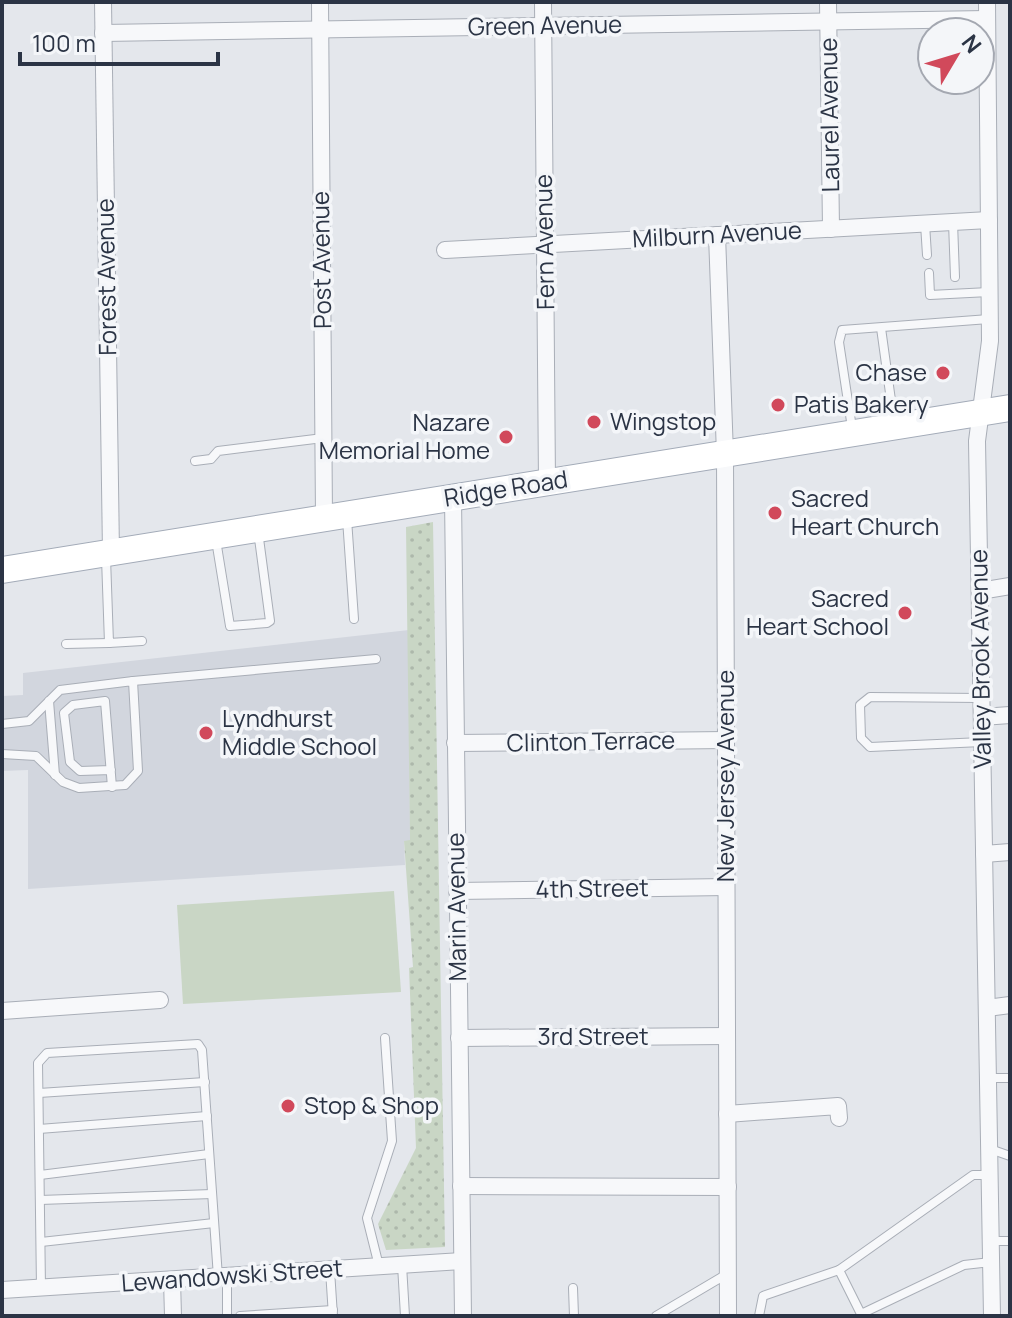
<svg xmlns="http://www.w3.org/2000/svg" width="1012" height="1318" font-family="Manrope,sans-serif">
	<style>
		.built { fill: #d2d6de }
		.grass { fill: url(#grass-dots) }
		.pitch { fill: #c9d6c5 }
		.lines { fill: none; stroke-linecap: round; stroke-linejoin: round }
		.lane-casing { stroke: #a9aeb7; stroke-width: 10 }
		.street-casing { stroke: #a9aeb7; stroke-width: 18 }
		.primary-casing { stroke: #a3abb8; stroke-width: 28 }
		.lane { stroke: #f7f8fa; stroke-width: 8 }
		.street { stroke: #f7f8fa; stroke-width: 16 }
		.primary { stroke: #fff; stroke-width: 26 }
		.poi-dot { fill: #d1495b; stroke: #f4f6f9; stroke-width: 3 }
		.labels { text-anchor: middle; stroke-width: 7; stroke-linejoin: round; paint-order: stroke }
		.street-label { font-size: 24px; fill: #2b3445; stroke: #f4f6f9 }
		.poi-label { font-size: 24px; fill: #2b3445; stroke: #f4f6f9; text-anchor: start }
	</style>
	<defs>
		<pattern id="grass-dots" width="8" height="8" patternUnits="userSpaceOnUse" patternTransform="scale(2)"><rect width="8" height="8" fill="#c9d6c5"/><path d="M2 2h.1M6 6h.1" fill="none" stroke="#adb8ab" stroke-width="1.8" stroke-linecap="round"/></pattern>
	</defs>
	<rect width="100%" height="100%" fill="#e4e7ec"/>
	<polygon class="built" points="409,630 410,841 404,841 405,865 28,889 28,770 2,771 2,696 23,695 23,673"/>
	<polygon class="grass" points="433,522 445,1247 386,1250 378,1224 416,1148 409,968 413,967 404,841 410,840 406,527"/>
	<polygon class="pitch" points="394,891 401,992 183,1004 177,905"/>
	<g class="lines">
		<g class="lane-casing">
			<g id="lane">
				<polyline points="953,222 955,277"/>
				<polyline points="925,224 927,255"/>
				<polyline points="929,273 930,295 989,292"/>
				<polyline points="881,328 894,422"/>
				<polyline points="852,428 839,342 842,330 989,319"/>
				<polyline points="195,461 211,459 218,451 323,438"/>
				<polyline points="347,519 354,619"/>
				<polyline points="216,540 230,626 267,623 270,621 258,531"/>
				<polyline points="106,558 109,643 142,641"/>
				<polyline points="66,644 109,643"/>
				<polyline points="133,681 376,659"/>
				<polyline points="981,698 870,697 860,705 861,738 870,747 982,742"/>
				<polyline points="49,701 55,775"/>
				<polyline points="2,724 29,721 60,690 133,681 138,771 125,785 79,788 63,782 36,756 2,754"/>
				<polyline points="111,770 80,771 70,762 64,713 73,705 105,701 112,787"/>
				<polyline points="988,1078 1010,1078"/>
				<polyline points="39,1093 205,1082"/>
				<polyline points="39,1129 207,1116"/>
				<polyline points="990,1149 1010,1156"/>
				<polyline points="40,1175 209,1154"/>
				<polyline points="989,1175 973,1175 839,1270 861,1314 964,1265 991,1262"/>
				<polyline points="40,1200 212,1194"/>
				<polyline points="991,1241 1010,1241"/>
				<polyline points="41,1242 214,1223"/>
				<polyline points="402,1265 405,1316"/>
				<polyline points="379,1266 367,1218 392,1141 385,1038"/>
				<polyline points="330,1270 333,1316"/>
				<polyline points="41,1288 38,1063 47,1053 198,1044 202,1050 218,1277"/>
				<polyline points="573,1288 574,1316"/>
				<polyline points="227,1316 227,1277"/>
				<polyline points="240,1316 333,1310"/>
				<polyline points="656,1316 727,1274"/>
				<polyline points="759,1316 763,1296 839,1270"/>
			</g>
		</g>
		<g class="street-casing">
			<g id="street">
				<polyline points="103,2 111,553"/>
				<polyline points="320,2 324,518"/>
				<polyline points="543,2 547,482"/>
				<polyline points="828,2 831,229"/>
				<polyline points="987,2 990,341 977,441 992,1316"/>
				<polyline points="103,33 987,19"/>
				<polyline points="717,235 725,454 728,1316"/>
				<polyline points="445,250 989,220"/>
				<polyline points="453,498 463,1316"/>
				<polyline points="980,591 1010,586"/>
				<polyline points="982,717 1010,715"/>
				<polyline points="455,743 726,740"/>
				<polyline points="984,854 1010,852"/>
				<polyline points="457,891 726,887"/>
				<polyline points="987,1008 1010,1005"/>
				<polyline points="2,1011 160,1000"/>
				<polyline points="459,1038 727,1036"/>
				<polyline points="727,1114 838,1106 839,1118"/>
				<polyline points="461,1186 728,1187"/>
				<polyline points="172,1280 173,1316"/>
				<polyline points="2,1290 462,1261"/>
			</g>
		</g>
		<g class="primary-casing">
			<polyline id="primary" points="2,570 1010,408"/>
		</g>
		<use href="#lane" class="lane"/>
		<use href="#street" class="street"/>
		<use href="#primary" class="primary"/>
	</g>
	<g class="poi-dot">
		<circle cx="943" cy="373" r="8"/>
		<circle cx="778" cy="405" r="8"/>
		<circle cx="594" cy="422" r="8"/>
		<circle cx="506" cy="437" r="8"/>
		<circle cx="775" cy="513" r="8"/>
		<circle cx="905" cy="613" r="8"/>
		<circle cx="206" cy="733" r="8"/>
		<circle cx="288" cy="1106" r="8"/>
	</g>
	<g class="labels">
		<g class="street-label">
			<text transform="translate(545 26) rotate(-1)" y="8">Green Avenue</text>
			<text transform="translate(830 115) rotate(-91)" y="8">Laurel Avenue</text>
			<text transform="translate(717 235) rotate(-3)" y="8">Milburn Avenue</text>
			<text transform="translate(545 242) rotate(-91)" y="8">Fern Avenue</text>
			<text transform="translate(322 260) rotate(-91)" y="8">Post Avenue</text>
			<text transform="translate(107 277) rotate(-91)" y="8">Forest Avenue</text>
			<text transform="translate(506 489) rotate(-9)" y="8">Ridge Road</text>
			<text transform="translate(981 659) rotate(-91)" y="8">Valley Brook Avenue</text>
			<text transform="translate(591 742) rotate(-1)" y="8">Clinton Terrace</text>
			<text transform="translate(726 776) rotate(-90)" y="8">New Jersey Avenue</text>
			<text transform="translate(592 889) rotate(-1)" y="8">4th Street</text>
			<text transform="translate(457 907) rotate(-91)" y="8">Marin Avenue</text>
			<text x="593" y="1045">3rd Street</text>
			<text transform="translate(232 1276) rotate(-4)" y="8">Lewandowski Street</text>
		</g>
		<g class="poi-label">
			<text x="927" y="381" text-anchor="end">Chase</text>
			<text x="794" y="413">Patis Bakery</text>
			<text x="610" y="430">Wingstop</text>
			<text x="490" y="431" text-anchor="end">Nazare<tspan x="490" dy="28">Memorial Home</tspan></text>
			<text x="791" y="507">Sacred<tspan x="791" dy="28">Heart Church</tspan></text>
			<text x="889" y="607" text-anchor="end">Sacred<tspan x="889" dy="28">Heart School</tspan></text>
			<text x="222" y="727">Lyndhurst<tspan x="222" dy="28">Middle School</tspan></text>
			<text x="304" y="1114">Stop &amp; Shop</text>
		</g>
	</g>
	<rect width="1012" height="1318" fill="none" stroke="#2b3445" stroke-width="8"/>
	<g transform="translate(956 56) rotate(52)"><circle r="38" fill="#f4f6f9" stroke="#a4a8b1" stroke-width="2"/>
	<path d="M0-6L14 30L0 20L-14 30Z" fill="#d1495b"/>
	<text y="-12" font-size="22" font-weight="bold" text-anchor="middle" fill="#2b3445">N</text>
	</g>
	<path d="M20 52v12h198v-12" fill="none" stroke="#2b3445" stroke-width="4"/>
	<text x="32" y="52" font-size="24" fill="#2b3445" stroke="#f4f6f9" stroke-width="6" paint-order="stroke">100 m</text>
</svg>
